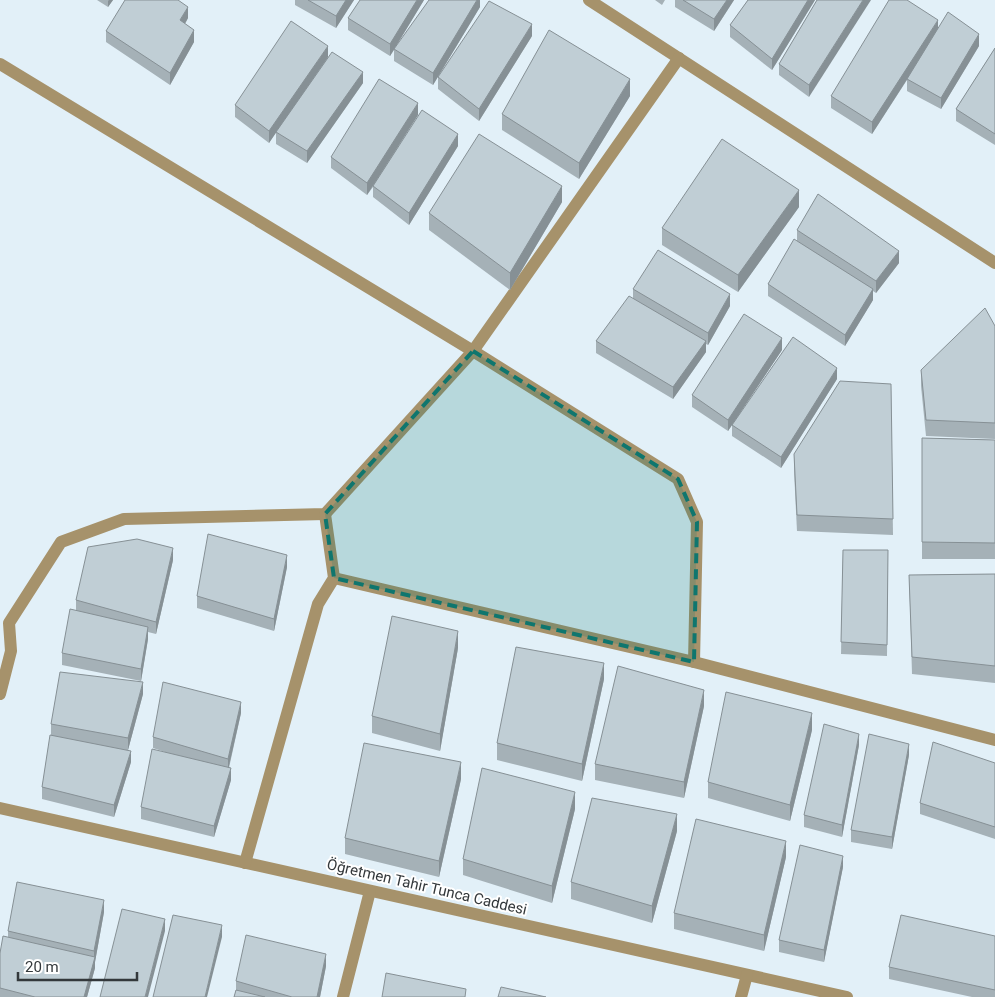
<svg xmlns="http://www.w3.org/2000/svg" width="995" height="997" font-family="Roboto,sans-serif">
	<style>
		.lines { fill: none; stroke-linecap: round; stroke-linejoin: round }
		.minor { stroke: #a6926b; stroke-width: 12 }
		.wall { fill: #a5b1b7 }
		.shaded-wall { fill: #869095 }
		.building { fill: #c0ced5; stroke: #869095 }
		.marked { fill: #0f766e; fill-opacity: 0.2; stroke: #0f766e; stroke-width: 4; stroke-dasharray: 10 6; stroke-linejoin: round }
		.labels { text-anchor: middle; stroke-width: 4; stroke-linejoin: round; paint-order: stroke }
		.street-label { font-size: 15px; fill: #33383b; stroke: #fff }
	</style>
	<rect width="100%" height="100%" fill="#e2f0f8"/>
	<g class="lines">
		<g class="minor">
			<polyline points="589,0 995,263"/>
			<polyline points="0,64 473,351 678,479 697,522 694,662"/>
			<polyline points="334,578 694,662 995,740"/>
			<polyline points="0,694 11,651 9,623 61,542 124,519 325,514 473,351 679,58"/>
			<polyline points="0,808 847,997"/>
			<polyline points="245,863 318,604 334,578 325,514"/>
			<polyline points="343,997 370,891"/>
			<polyline points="741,997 747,975"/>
		</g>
	</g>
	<g class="wall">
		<polygon points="97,0 113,0 108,7"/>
		<polygon points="295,0 354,0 336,28 295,5"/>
		<polygon points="424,0 395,48 480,0 480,7 433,85 394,61 394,50 390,56 348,30 348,18"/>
		<polygon points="655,0 665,0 662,5"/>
		<polygon points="675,0 734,0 714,31 675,7"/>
		<polygon points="748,0 815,0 772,70 730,37 730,25"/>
		<polygon points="817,0 809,97 779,75 779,64"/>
		<polygon points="188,18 185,24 194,42 170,85 106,42 106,31"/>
		<polygon points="938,28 979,46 941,109 907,91 907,80 872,134 831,108 831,96"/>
		<polygon points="532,36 479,121 438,89 438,77"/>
		<polygon points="995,48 995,145 956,121 956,109"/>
		<polygon points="328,57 363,83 307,163 276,144 276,132 269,143 235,117 235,105"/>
		<polygon points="630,96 579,179 502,130 502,114"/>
		<polygon points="418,115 398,147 458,146 409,225 373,197 373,187 367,195 331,168 331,157"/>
		<polygon points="562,202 510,290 429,230 429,213"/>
		<polygon points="799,207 738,292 662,245 662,228"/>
		<polygon points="797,230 899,263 876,293 873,291 873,300 845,346 768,296 768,284 797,240"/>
		<polygon points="633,289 730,306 708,345 706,344 706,352 673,399 596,353 596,341 633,298"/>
		<polygon points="995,326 995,439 926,436 921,386 921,370"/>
		<polygon points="782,350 740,413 837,379 781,468 732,436 732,425 728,431 692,407 692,395"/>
		<polygon points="891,384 893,535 797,531 794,471 794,454"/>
		<polygon points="922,438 995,440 995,559 922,559"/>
		<polygon points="843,550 888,550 887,656 841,654"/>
		<polygon points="173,560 156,634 148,632 148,639 141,681 62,665 62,653 76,610 76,600"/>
		<polygon points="287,567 274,631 197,608 197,596"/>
		<polygon points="995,574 995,683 912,674 909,575"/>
		<polygon points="458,648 440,751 372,733 372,716"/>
		<polygon points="604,679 582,781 497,760 497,743"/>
		<polygon points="143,694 128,750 131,762 114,817 42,799 42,787 51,735 51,724"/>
		<polygon points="704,706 684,798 595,780 595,764"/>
		<polygon points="241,713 229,768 231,780 214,837 141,819 141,807 165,752 153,748 153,737"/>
		<polygon points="812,730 790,821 708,798 708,782"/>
		<polygon points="859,745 842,837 804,827 804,815"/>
		<polygon points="909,755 892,849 851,842 851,830"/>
		<polygon points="995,763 995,839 920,814 920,803"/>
		<polygon points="461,779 439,877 345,854 345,838"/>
		<polygon points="575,809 552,903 463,875 463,859"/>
		<polygon points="677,831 652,923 571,899 571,882"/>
		<polygon points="786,857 764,951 674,929 674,913"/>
		<polygon points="843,867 824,962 779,952 779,940"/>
		<polygon points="104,912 95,962 95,968 87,997 0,997 0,953 8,937 8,931"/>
		<polygon points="995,936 995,997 972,997 889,979 889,967"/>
		<polygon points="326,966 320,997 234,997 236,990 236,981"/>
	</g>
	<g class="shaded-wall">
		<polygon points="109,0 113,0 108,7 108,1"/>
		<polygon points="346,0 354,0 336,28 336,16"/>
		<polygon points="417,0 424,0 390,56 390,44"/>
		<polygon points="477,0 480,0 480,7 433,85 433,73"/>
		<polygon points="727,0 734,0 714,31 714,19"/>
		<polygon points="808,0 815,0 772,70 772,59"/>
		<polygon points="863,0 871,0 809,97 809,85"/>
		<polygon points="188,7 188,18 180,32 180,20"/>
		<polygon points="938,20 938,31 872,134 872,122"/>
		<polygon points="532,24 532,36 479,121 479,109"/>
		<polygon points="194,30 194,42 170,85 170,73"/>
		<polygon points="979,34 979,46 941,109 941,98"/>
		<polygon points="328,46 328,57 269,143 269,131"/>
		<polygon points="363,72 363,83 307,163 307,151"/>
		<polygon points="630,79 630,96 579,179 579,163"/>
		<polygon points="418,103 418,115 367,195 367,183"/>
		<polygon points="458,134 458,146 409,225 409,213"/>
		<polygon points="562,186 562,202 510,290 510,273"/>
		<polygon points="799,190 799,207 738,292 738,275"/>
		<polygon points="899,251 899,263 876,293 876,281"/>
		<polygon points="873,289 873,300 845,346 845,335"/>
		<polygon points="730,294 730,306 708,345 708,333"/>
		<polygon points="782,338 782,350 728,431 728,420"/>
		<polygon points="706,341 706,352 673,399 673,387"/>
		<polygon points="837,368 837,379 781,468 781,457"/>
		<polygon points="173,548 173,560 156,634 156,622"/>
		<polygon points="287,555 287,567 274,631 274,619"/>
		<polygon points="148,627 148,639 141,681 141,669"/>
		<polygon points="458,631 458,648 440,751 440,734"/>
		<polygon points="604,663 604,679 582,781 582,764"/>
		<polygon points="143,682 143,694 128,750 128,738"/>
		<polygon points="704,690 704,706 684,798 684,782"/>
		<polygon points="241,702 241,713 228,770 228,759"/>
		<polygon points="812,713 812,730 790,821 790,805"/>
		<polygon points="859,734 859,745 842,837 842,825"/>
		<polygon points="909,744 909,755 892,849 892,837"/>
		<polygon points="131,751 131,762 114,817 114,805"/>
		<polygon points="461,762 461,779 439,877 439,861"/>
		<polygon points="231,768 231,780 214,837 214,826"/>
		<polygon points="575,792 575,809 552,903 552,886"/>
		<polygon points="677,814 677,831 652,923 652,906"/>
		<polygon points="786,841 786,857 764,951 764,935"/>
		<polygon points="843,856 843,867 824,962 824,950"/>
		<polygon points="104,900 104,912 95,962 95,968 87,997 84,997 94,958 94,951"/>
		<polygon points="165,919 165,931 148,997 145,997"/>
		<polygon points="222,925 222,937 207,997 205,997"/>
		<polygon points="326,954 326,966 320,997 317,997"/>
	</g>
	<g class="building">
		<polygon points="125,0 178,0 188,7 180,20 194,30 170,73 106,31"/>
		<polygon points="308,0 346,0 336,16"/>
		<polygon points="360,0 417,0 390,44 348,18"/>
		<polygon points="429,0 477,0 433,73 394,49"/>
		<polygon points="683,0 727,0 714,19"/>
		<polygon points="748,0 808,0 772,59 730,25"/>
		<polygon points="817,0 863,0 809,85 779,64"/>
		<polygon points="889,0 907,0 938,20 872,122 831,96"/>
		<polygon points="489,1 532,24 479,109 438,77"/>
		<polygon points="948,12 979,34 941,98 907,79"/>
		<polygon points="291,21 328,46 269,131 235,105"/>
		<polygon points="549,30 630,79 579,163 502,114"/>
		<polygon points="995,48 995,134 956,109"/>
		<polygon points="332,52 363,72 307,151 276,132"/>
		<polygon points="379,79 418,103 367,183 331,157"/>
		<polygon points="422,110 458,134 409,213 373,186"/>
		<polygon points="479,134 562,186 510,273 429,213"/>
		<polygon points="722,139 799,190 738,275 662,228"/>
		<polygon points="818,194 899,251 876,281 797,230"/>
		<polygon points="794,239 873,289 845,335 768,284"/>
		<polygon points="658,250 730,294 708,333 633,289"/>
		<polygon points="629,296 706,341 673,387 596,341"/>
		<polygon points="985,308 995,326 995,423 926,420 921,370"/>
		<polygon points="744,314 782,338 728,420 692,395"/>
		<polygon points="793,337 837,368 781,457 732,425"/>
		<polygon points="840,381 891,384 893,519 797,515 794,454"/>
		<polygon points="922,438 995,440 995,543 922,542"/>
		<polygon points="208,534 287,555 274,619 197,596"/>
		<polygon points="137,539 173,548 156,622 76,600 88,547"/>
		<polygon points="843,550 888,550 887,645 841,642"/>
		<polygon points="995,574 995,666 912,657 909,575"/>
		<polygon points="70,609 148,627 141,669 62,653"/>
		<polygon points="392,616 458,631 440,734 372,716"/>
		<polygon points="516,647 604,663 582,764 497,743"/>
		<polygon points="618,666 704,690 684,782 595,764"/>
		<polygon points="60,672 143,682 128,738 51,724"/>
		<polygon points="163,682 241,702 228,759 153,737"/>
		<polygon points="726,692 812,713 790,805 708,782"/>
		<polygon points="824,724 859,734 842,825 804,815"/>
		<polygon points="869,734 909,744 892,837 851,830"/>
		<polygon points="50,735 131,751 114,805 42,787"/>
		<polygon points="933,742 995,763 995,827 920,803"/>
		<polygon points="364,743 461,762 439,861 345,838"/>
		<polygon points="152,749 231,768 214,826 141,807"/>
		<polygon points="482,768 575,792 552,886 463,859"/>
		<polygon points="592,798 677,814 652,906 571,882"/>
		<polygon points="696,819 786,841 764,935 674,913"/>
		<polygon points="800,845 843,856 824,950 779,940"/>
		<polygon points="17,882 104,900 94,951 8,931"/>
		<polygon points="122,909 165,919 145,997 100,997"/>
		<polygon points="173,915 222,925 205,997 153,997"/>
		<polygon points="901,915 995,936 995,990 889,967"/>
		<polygon points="246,935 326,954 317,997 292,997 236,981"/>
		<polygon points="3,936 95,957 84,997 35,997 0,988 0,953"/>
		<polygon points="386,973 466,989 465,997 382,997"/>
		<polygon points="501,987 546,997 498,997"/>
		<polygon points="236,990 265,997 234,997"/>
	</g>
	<path class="marked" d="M473 351 678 479 697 522 694 662 334 578 325 514Z"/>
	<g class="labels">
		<g class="street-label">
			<text transform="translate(427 887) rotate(13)" y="5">Öğretmen Tahir Tunca Caddesi</text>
		</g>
	</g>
	<path d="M18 972v8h119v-8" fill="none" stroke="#33383b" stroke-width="2.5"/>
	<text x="25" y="972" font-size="15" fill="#33383b" stroke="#ffffff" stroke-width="4" paint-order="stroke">20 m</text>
</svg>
